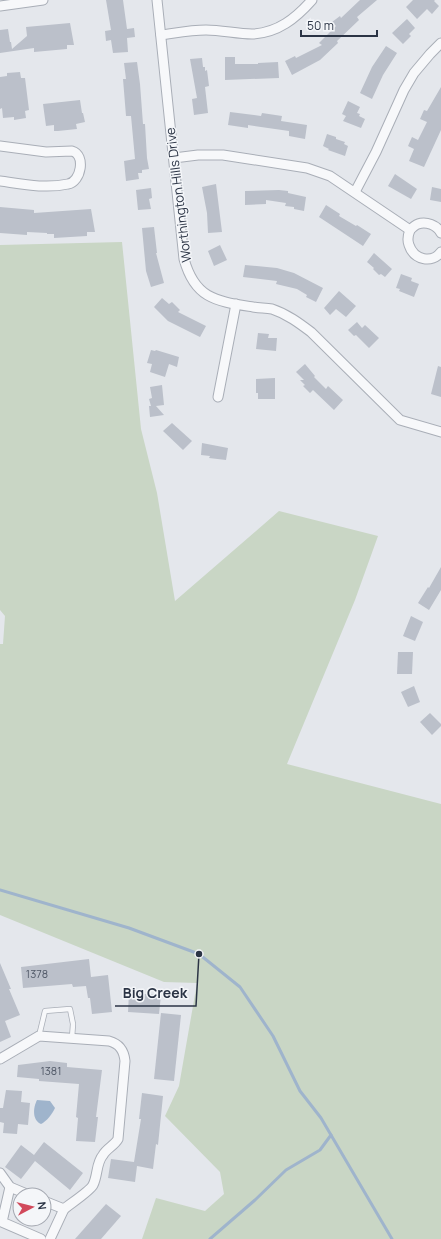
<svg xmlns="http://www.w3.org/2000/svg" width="441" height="1239" font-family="Manrope,sans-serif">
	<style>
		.green { fill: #c9d6c5 }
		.water { fill: #9fb4cc }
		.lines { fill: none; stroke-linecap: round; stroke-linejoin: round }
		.stream { stroke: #9fb4cc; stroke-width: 3 }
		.building { fill: #bbc0ca }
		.service-casing { stroke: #a9aeb7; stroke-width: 6 }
		.minor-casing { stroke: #a9aeb7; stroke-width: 11 }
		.service { stroke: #f7f8fa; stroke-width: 4.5 }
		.minor { stroke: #f7f8fa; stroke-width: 9 }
		.labels { text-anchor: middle; stroke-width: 3; stroke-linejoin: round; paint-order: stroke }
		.number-label { font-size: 11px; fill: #4f5766 }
		.street-label { font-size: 13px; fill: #2b3445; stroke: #f4f6f9 }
		.leader { fill: none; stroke: #2b3445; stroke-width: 1.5 }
		.callout-dot { fill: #2b3445; stroke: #f4f6f9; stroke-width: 1.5 }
		.callout-label { font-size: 14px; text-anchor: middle; font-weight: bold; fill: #2b3445; stroke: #f4f6f9; stroke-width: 3; stroke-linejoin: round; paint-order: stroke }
	</style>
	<rect width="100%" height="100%" fill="#e4e7ec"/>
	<polygon class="green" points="122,242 141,429 157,493 175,601 279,511 378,536 355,600 287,764 441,804 441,1239 142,1239 156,1198 205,1211 224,1194 220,1172 165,1116 179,1086 197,983 164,982 0,915 0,644 3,644 5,616 0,610 0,245"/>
	<path class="water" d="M37 1100 50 1101 55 1108C53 1113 46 1122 41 1124 32 1120 33 1108 37 1100Z"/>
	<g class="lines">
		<g class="stream">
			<polyline points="0,890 129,928 199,954 240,987 273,1036 300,1091 321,1118 392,1239"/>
			<polyline points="210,1239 255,1200 286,1170 320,1150 331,1135"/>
		</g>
	</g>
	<g class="building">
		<polygon points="106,0 123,0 127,29 134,28 135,37 127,38 128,52 113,53 111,40 106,41 105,31 111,30"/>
		<polygon points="360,0 377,0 357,17 359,20 337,41 338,43 320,60 292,75 285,61 295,56 296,58 322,45 319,43 336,26 332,22 340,16 341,18"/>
		<polygon points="413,0 435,0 434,1 439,6 432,14 427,9 417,19 406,7"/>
		<polygon points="407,19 415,28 409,34 411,36 403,44 392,33"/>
		<polygon points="70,23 74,45 67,45 67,49 34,52 34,48 0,53 0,30 8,29 10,42 11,42 12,49 27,36 26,27"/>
		<polygon points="386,46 397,53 383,75 372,99 360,93 372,67"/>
		<polygon points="225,57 235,57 235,64 258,64 258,63 278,62 279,78 225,80"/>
		<polygon points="202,58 203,67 205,67 205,71 207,70 209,86 205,87 208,113 194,115 192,99 197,98 190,59"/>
		<polygon points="137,62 140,84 143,124 145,124 147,158 149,169 142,170 142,173 138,173 139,179 126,181 124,161 135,159 131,116 126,116 123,79 126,79 124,63"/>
		<polygon points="20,72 21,78 25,78 29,110 25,111 26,118 14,120 14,117 3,118 2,108 0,109 0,77 7,76 7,73"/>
		<polygon points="441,87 441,130 424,167 409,161 414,149 408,146 412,137 418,140 427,122 420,119 424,110 427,111"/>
		<polygon points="80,100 82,113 83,113 85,122 76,124 77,129 58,131 54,131 54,125 46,126 43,104"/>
		<polygon points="348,101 360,107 357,113 360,114 359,116 365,119 361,128 343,121 346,116 342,114"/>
		<polygon points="230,112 261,116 262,113 282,116 281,121 307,125 305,139 289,136 289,131 248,125 248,128 228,125"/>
		<polygon points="327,134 336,137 336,139 345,142 344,144 348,146 345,156 328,150 329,149 323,146"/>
		<polygon points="395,174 417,189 411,199 388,186"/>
		<polygon points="216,184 222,232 208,233 207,213 202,187"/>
		<polygon points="432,187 441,189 441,202 430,200"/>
		<polygon points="151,188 152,198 149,199 151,209 138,210 136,190"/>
		<polygon points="279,190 288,191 288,193 306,197 304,211 294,209 294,207 285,206 286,203 266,200 266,204 245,205 245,191"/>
		<polygon points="326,205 340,214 339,216 356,226 357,225 371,234 363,246 319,217"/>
		<polygon points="0,207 34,210 34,213 91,209 95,232 87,232 87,236 54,238 54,234 47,234 47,233 27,232 27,235 0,233"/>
		<polygon points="154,227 157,253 156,253 164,283 151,287 146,271 142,228"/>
		<polygon points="220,245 227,260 214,266 208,251"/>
		<polygon points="374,253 392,269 385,277 381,274 379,275 373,269 374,268 367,262"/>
		<polygon points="245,265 277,268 294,273 323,288 316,302 306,297 307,295 297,289 276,284 277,281 243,277"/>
		<polygon points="401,274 412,278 411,281 419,284 414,297 399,291 400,289 396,288"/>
		<polygon points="339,291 356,306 346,317 336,309 330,315 324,308"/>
		<polygon points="162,298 169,304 172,302 180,310 178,312 206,326 200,337 168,321 154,307"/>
		<polygon points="357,322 362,328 365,325 379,338 369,348 356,335 354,336 348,330"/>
		<polygon points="258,333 269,334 268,338 277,338 276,351 256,349"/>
		<polygon points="151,350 155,351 156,350 179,357 177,367 169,364 165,377 150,372 152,364 147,363"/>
		<polygon points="305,364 315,376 314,377 326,389 328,386 343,400 334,410 313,390 310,393 303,386 305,385 300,380 304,380 296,372"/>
		<polygon points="438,366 441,367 441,397 431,394"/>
		<polygon points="275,378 275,399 258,399 258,393 256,393 256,379"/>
		<polygon points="162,385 164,405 156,406 164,415 150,417 149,406 151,406 149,399 152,398 150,387"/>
		<polygon points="172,423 192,441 183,450 163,431"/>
		<polygon points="202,443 228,448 226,460 209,458 210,456 201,455"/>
		<polygon points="441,567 441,590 429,610 418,603 428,587 429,588"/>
		<polygon points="411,616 423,622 415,641 403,636"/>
		<polygon points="398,652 413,652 412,674 397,674"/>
		<polygon points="414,686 420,702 408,707 401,692"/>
		<polygon points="430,713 441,724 441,726 432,735 420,722"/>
		<polygon points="89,959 91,977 108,975 112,1012 92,1014 90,998 88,998 86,986 73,987 72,984 23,988 21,967"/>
		<polygon points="0,963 11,989 9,989 20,1015 5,1021 11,1037 0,1042"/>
		<polygon points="129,993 161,995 159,1014 128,1012"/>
		<polygon points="161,1013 181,1015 174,1081 154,1079"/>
		<polygon points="50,1061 67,1063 67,1067 102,1070 96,1117 98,1117 95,1142 76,1141 78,1118 76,1117 79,1084 39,1081 39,1079 17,1077 18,1065"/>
		<polygon points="6,1090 22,1091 21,1102 30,1103 28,1125 18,1124 17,1134 3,1133 4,1123 0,1122 0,1108 3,1108"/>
		<polygon points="142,1093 163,1096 158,1145 156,1144 153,1169 137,1166 135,1182 108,1178 111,1159 134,1162 141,1119 139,1119"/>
		<polygon points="44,1142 83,1173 70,1190 35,1161 21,1179 5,1167 21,1145 34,1155"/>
		<polygon points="106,1204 121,1216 101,1239 75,1239"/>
	</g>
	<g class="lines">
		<g class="service-casing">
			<polyline id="service" points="39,1036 45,1011 70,1009 73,1024 72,1038"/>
		</g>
		<g class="minor-casing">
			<g id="minor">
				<path d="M157 0 184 259C195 299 216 301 253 307 259 308 266 308 272 309 287 314 299 323 311 332L400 420 441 432"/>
				<polyline points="0,6 43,0"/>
				<path d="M161 35C176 33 191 30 206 30 222 30 237 34 252 34 278 33 296 18 312 0"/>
				<path d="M0 146 46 152 72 151C86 155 81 182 68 184 45 189 22 184 0 181"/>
				<polyline points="174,158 198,155 223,155 307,168 330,176 410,230"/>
				<polyline points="355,192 376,152 404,90 414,73 430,54 441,43"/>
				<path d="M441 233C437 225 426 221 418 224 415 225 412 228 410 230 408 235 407 240 409 245 414 260 432 264 441 252"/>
				<polyline points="218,397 236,304"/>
				<path d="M0 1059 39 1036 109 1041C120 1044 124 1051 125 1061L118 1139C114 1146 107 1148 103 1155 96 1163 98 1175 93 1185 90 1191 70 1204 64 1209L44 1201"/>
				<polyline points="0,1173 10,1187 29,1195"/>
				<polyline points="10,1187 2,1222 41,1239"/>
				<polyline points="50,1239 64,1209"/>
			</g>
		</g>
		<use href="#service" class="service"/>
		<use href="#minor" class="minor"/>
	</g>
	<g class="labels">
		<g class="number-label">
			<text x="37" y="978">1378</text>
			<text x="51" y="1075">1381</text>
		</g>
		<g class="street-label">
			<text transform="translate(178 195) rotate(-97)" y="5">Worthington Hills Drive</text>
		</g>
	</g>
	<path class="leader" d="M199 954L196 1006H115"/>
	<circle class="callout-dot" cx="199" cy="954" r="4"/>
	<g class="callout-label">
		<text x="155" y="998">Big Creek</text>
	</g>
	<g transform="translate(32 1207) rotate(83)"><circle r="19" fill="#f4f6f9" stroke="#a4a8b1"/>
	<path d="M0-3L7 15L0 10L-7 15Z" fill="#d1495b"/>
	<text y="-6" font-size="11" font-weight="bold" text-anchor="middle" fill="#2b3445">N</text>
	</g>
	<path d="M301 30v6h76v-6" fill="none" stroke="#2b3445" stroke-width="2"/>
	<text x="307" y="30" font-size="12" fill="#2b3445" stroke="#f4f6f9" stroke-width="3" paint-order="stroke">50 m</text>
</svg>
